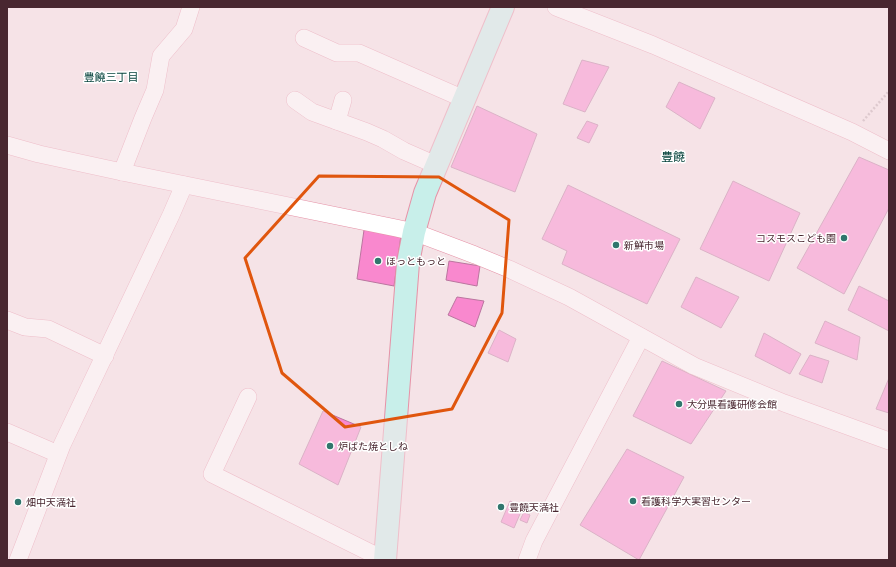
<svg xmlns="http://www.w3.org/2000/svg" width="896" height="567" font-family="'Source Serif 4','Noto Sans JP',serif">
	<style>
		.building { fill: #f988ce; stroke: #bb759f }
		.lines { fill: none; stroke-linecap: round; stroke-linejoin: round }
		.street-casing { stroke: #e692a7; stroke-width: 18 }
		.secondary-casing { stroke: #e692a7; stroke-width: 24 }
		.path { stroke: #c0a9af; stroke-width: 2.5; stroke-dasharray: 2 2; stroke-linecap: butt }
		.street { stroke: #fff; stroke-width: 17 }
		.secondary { stroke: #c8efea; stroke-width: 22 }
		.marked { fill: none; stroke: #e0560e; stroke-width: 3; stroke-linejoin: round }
		.poi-dot { fill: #30766d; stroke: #fff; stroke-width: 1.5 }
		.labels { text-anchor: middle; stroke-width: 3; stroke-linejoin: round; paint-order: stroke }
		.poi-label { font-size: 10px; fill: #492730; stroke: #fff; text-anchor: start }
		.neighbourhood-label { font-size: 11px; fill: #003f38; stroke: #fff }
		.quarter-label { font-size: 12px; fill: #003f38; stroke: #fff }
	</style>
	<rect width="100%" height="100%" fill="#f5e3e7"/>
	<g class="building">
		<polygon points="582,60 609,67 585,112 563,104"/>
		<polygon points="679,82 715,98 700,129 666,107"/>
		<polygon points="477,106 537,134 515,192 451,167"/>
		<polygon points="587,121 598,125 589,143 577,138"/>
		<polygon points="859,157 889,170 889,208 844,294 797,268"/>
		<polygon points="733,181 800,213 769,281 700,249"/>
		<polygon points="568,185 680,239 647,304 562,264 567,251 542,239"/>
		<polygon points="364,230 401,235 394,286 357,279"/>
		<polygon points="449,261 480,266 477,286 446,280"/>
		<polygon points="696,277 739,297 721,328 681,307"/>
		<polygon points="859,286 889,301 889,331 848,310"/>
		<polygon points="457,297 484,301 475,327 448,315"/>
		<polygon points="825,321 860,337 857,360 815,343"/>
		<polygon points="499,330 516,339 508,362 488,353"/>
		<polygon points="764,333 801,354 790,374 755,356"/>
		<polygon points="810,355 829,361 822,383 799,374"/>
		<polygon points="662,361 726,391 691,444 633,416"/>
		<polygon points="889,378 889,413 876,409"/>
		<polygon points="323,411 361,427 338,485 299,464"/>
		<polygon points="627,449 684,477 639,560 580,525"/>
		<polygon points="510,501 523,507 514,528 501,522"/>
		<polygon points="524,512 530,515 527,523 520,520"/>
	</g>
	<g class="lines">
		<g class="street-casing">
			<g id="street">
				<polyline points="556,7 653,45 852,132 889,151"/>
				<polyline points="304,38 337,53 359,53 464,99"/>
				<polyline points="295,100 312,112 367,132 383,139 404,151 436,165"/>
				<polyline points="337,121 343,100"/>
				<polyline points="7,145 39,154 122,172 396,228 414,232 475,255 509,269 569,297 694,366 784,403 889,441"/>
				<polyline points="122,172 143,118 155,90 161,56 184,29 191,7"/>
				<polyline points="7,320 25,327 48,329 105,356"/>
				<polyline points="248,397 212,474 385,560"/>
				<polyline points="7,432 58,454"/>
				<polyline points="18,560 62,445 171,215 184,185"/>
				<polyline points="527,560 534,541 641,337"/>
			</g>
		</g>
		<g class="secondary-casing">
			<polyline id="secondary" points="385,560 408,263 414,232 425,193 503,7"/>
		</g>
		<polyline class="path" points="863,121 889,91"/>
		<use href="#street" class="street"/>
		<use href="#secondary" class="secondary"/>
	</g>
	<path d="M0 0H896V567H0ZM319 176 439 177 509 220 502 313 452 409 345 427 282 373 245 258Z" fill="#f5e3e7" fill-opacity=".55" fill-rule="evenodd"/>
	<path class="marked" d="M319 176 439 177 509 220 502 313 452 409 345 427 282 373 245 258Z"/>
	<g class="poi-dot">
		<circle cx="844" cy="238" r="4"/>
		<circle cx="616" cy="245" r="4"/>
		<circle cx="378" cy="261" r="4"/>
		<circle cx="679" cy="404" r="4"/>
		<circle cx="330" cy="446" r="4"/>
		<circle cx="633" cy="501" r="4"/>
		<circle cx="18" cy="502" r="4"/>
		<circle cx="501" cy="507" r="4"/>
	</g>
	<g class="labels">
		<g class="poi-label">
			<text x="836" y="242" text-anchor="end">コスモスこども園</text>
			<text x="624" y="249">新鮮市場</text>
			<text x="386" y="265">ほっともっと</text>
			<text x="687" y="408">大分県看護研修会館</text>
			<text x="338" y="450">炉ばた焼としね</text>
			<text x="641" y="505">看護科学大実習センター</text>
			<text x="26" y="506">畑中天満社</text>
			<text x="509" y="511">豊饒天満社</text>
		</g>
		<g class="neighbourhood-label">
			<text x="111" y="81">豊饒三丁目</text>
		</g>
		<g class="quarter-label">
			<text x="673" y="161">豊饒</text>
		</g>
	</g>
	<rect width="896" height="567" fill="none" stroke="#492730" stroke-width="16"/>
</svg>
